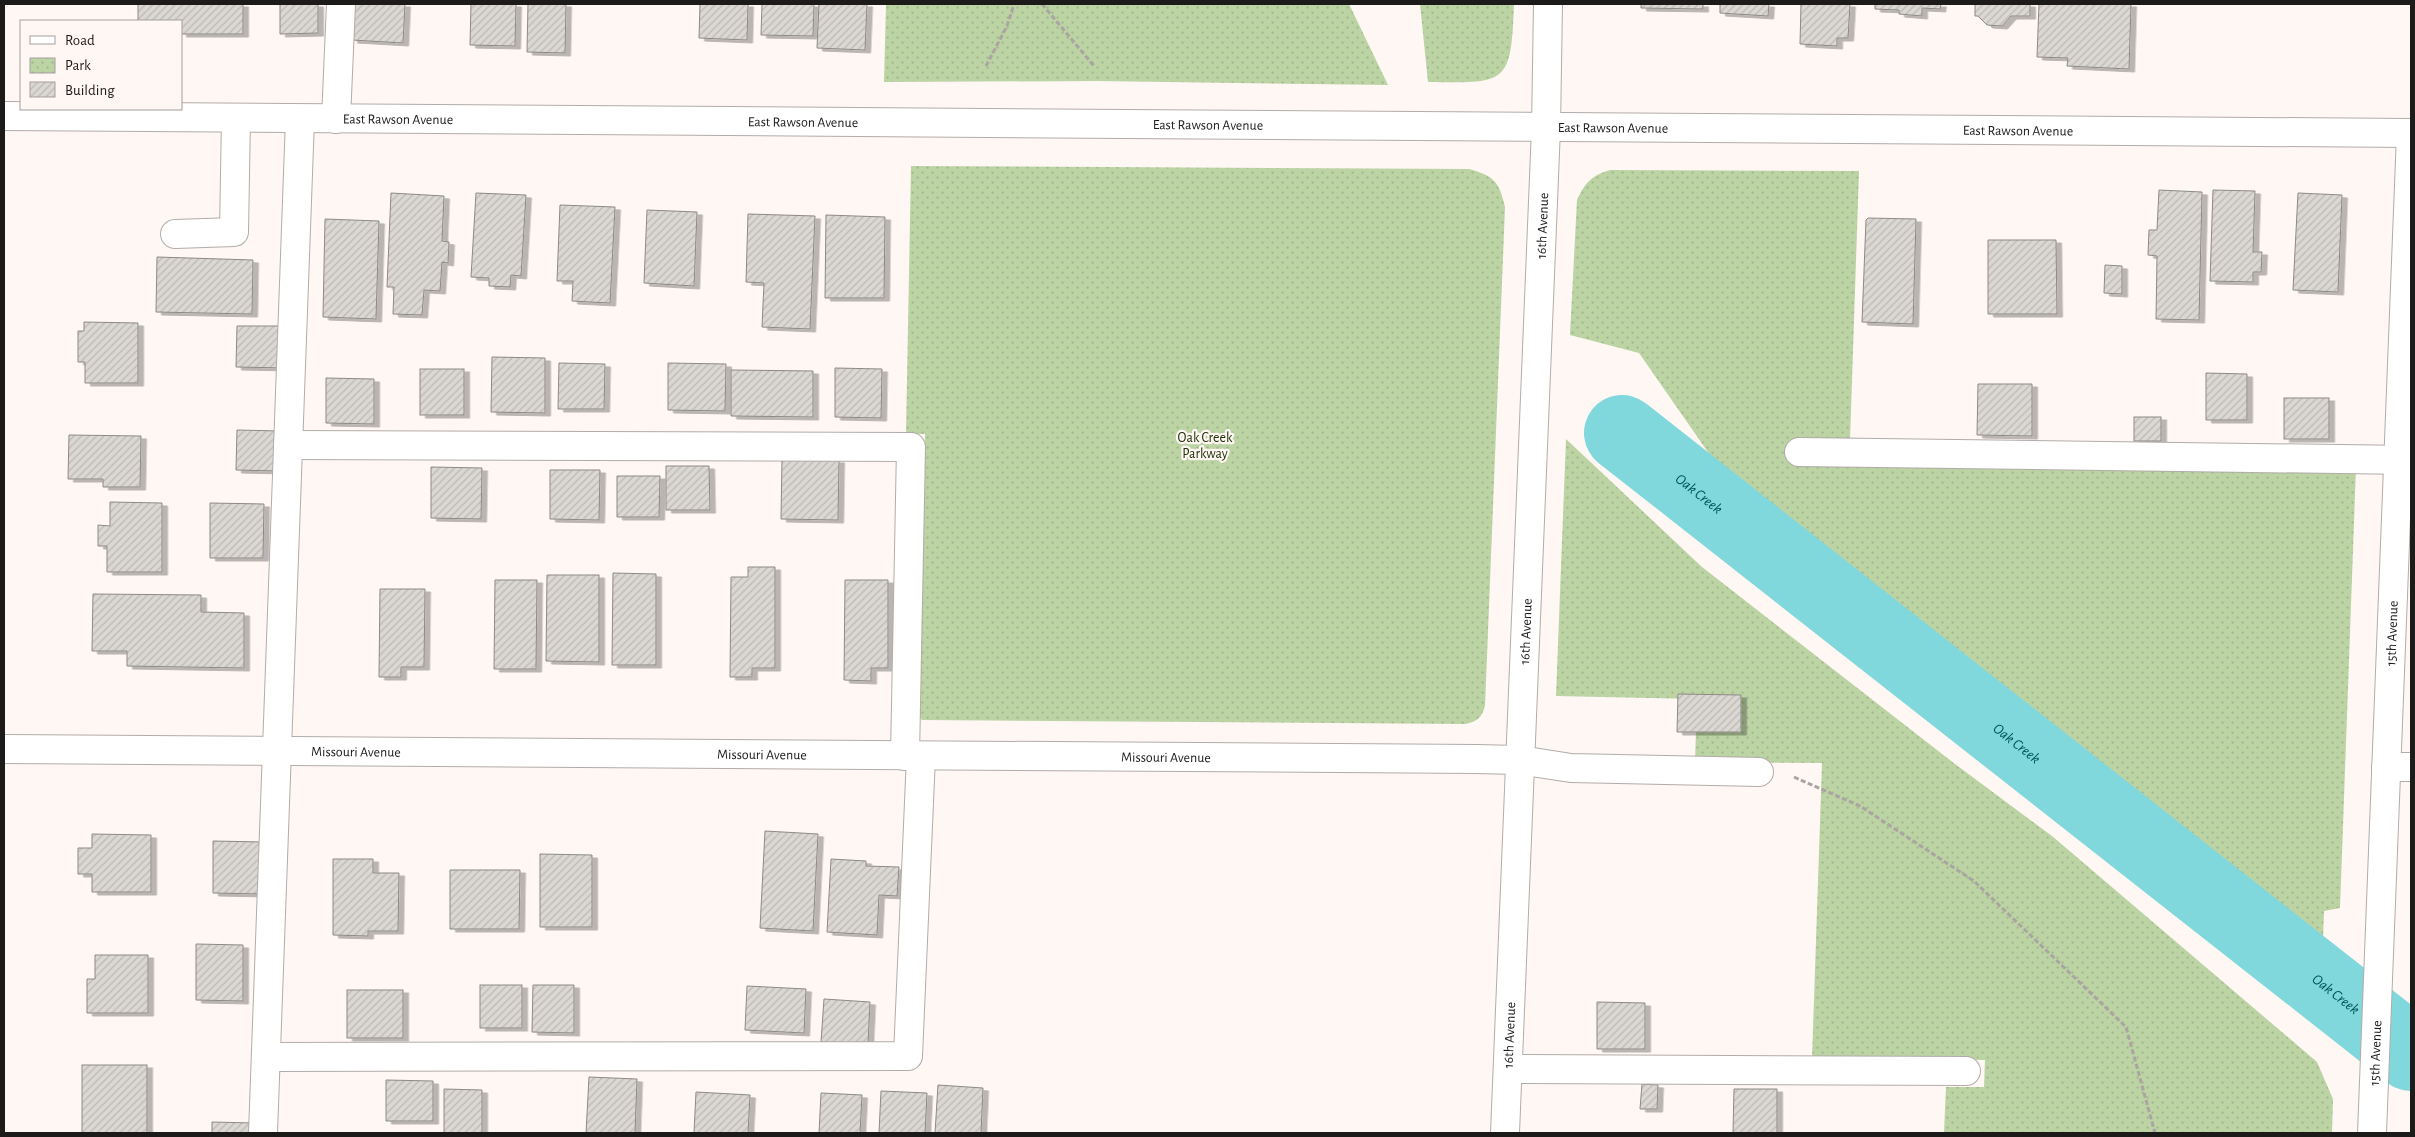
<svg xmlns="http://www.w3.org/2000/svg" width="2415" height="1137" font-family="'Alegreya Sans',sans-serif">
	<style>
		.park { fill: url(#park-dots) }
		.lines { fill: none; stroke-linecap: round; stroke-linejoin: round }
		.river { stroke: #80d8dc; stroke-width: 76 }
		.building { fill: url(#building-hatch); stroke: #8d8985; filter: url(#shadow) }
		.minor-casing { stroke: #b2aca9; stroke-width: 30 }
		.major-casing { stroke: #b2aca9; stroke-width: 30 }
		.path { stroke: #aaa4a2; stroke-width: 3; stroke-dasharray: 5 2.5; stroke-linecap: butt }
		.minor { stroke: #fff; stroke-width: 28 }
		.major { stroke: #fff; stroke-width: 28 }
		.labels { text-anchor: middle; stroke-width: 4.5; stroke-linejoin: round; paint-order: stroke }
		.street-label { font-size: 14px; fill: #1d1b1a; stroke: #fef7f4 }
		.park-label { font-size: 14px; fill: #213208; stroke: #fef7f4 }
		.water-label { font-size: 15px; font-style: italic; fill: #005357; stroke: #fef7f4 }
	</style>
	<defs>
		<pattern id="park-dots" width="8" height="8" patternUnits="userSpaceOnUse" patternTransform="scale(1.25)"><rect width="8" height="8" fill="#bcd3a4"/><path d="M2 2h.1M6 6h.1" fill="none" stroke="#a1b58d" stroke-width="1.8" stroke-linecap="round"/></pattern>
		<pattern id="building-hatch" width="6" height="6" patternUnits="userSpaceOnUse" patternTransform="scale(1.25)"><rect width="6" height="6" fill="#dbd7d2"/><path d="M-1 1l2-2M0 6l6-6M5 7l2-2" fill="none" stroke="#bcb8b4"/></pattern>
		<filter id="shadow"><feDropShadow dx="5.5" dy="3" stdDeviation="0" flood-color="#0004"/></filter>
	</defs>
	<rect width="100%" height="100%" fill="#fef7f4"/>
	<g class="park">
		<polygon points="886,4 1349,4 1388,85 1097,81 884,82"/>
		<path d="M1420 4H1514C1511 85 1507 83 1428 82Z"/>
		<path d="M911 166 1469 169C1494 176 1499 181 1505 207L1485 706C1482 717 1478 721 1466 724L922 720 915 711 925 434H906Z"/>
		<path d="M1610 170 1859 171 1850 440 2356 467 2340 908 2324 911 2322 967 1742 501 1639 353 1570 335 1577 200C1585 183 1592 175 1610 170Z"/>
		<polygon points="1566,439 1702,567 1955,764 2052,836 2317,1062 2333,1099 2332,1133 1944,1133 1946,1087 1984,1087 1985,1060 1812,1059 1822,763 1695,762 1697,699 1556,696"/>
	</g>
	<g class="lines">
		<path class="river" id="s1" d="M1622 433 2411 1053"/>
	</g>
	<g class="building">
		<polygon points="138,4 243,4 243,34 181,34 181,21 138,21"/>
		<polygon points="280,4 318,4 318,33 280,34"/>
		<polygon points="354,4 405,4 403,43 352,40"/>
		<polygon points="471,4 516,4 515,46 470,45"/>
		<polygon points="528,4 566,4 565,53 527,52"/>
		<polygon points="700,4 748,4 747,40 699,38"/>
		<polygon points="762,4 814,4 813,36 761,35"/>
		<polygon points="819,4 867,4 865,50 817,48"/>
		<polygon points="1641,4 1703,4 1703,9 1641,8"/>
		<polygon points="1720,4 1769,4 1768,16 1720,13"/>
		<polygon points="1801,4 1850,4 1848,38 1837,38 1837,46 1800,44"/>
		<polygon points="1875,4 1941,4 1940,9 1922,8 1922,16 1899,14 1899,10 1875,9"/>
		<polygon points="1975,4 2030,4 2030,16 2011,16 2002,26 1987,25 1978,16 1975,16"/>
		<polygon points="2039,4 2131,4 2129,69 2067,66 2068,58 2037,57"/>
		<polygon points="2159,190 2202,192 2199,320 2156,319 2157,256 2148,255 2149,230 2157,230"/>
		<polygon points="2213,190 2255,191 2253,252 2262,252 2261,272 2253,272 2253,282 2210,281"/>
		<polygon points="391,193 444,196 442,241 449,242 448,263 442,262 440,291 424,290 422,315 393,314 394,287 387,287"/>
		<polygon points="476,193 526,195 521,276 511,275 510,287 489,286 489,278 471,277"/>
		<polygon points="2298,193 2342,195 2338,292 2293,290"/>
		<polygon points="560,205 615,207 610,303 572,301 573,281 557,281"/>
		<polygon points="647,210 697,212 694,286 644,283"/>
		<polygon points="748,214 815,216 810,329 762,327 764,283 746,282"/>
		<polygon points="826,215 885,217 884,298 825,298"/>
		<polygon points="1868,218 1916,219 1913,324 1862,322 1866,220"/>
		<polygon points="325,219 379,221 376,319 323,317"/>
		<polygon points="1988,240 2056,240 2057,314 1988,314"/>
		<polygon points="157,257 253,260 252,314 156,312"/>
		<polygon points="2105,265 2122,266 2122,294 2104,293"/>
		<polygon points="84,322 138,323 138,383 85,383 85,362 78,362 78,331 84,331"/>
		<polygon points="237,326 286,326 286,368 236,367"/>
		<polygon points="492,357 545,358 545,413 491,412"/>
		<polygon points="559,363 605,364 604,409 558,409"/>
		<polygon points="668,363 726,364 725,411 668,410"/>
		<polygon points="835,368 882,369 881,418 835,417"/>
		<rect x="420" y="369" width="44" height="46"/>
		<polygon points="731,370 813,371 813,417 731,416"/>
		<polygon points="2206,373 2247,374 2247,420 2206,420"/>
		<polygon points="326,378 374,379 374,424 326,423"/>
		<polygon points="1978,384 2032,384 2032,436 1977,435"/>
		<rect x="2284" y="398" width="45" height="41"/>
		<rect x="2134" y="417" width="27" height="24"/>
		<polygon points="237,430 279,431 278,471 236,470"/>
		<polygon points="69,435 141,436 140,487 103,487 103,479 68,479"/>
		<polygon points="782,459 839,460 838,520 781,519"/>
		<polygon points="666,466 709,466 710,510 666,510"/>
		<polygon points="431,467 482,468 481,519 431,518"/>
		<polygon points="550,470 600,470 599,520 550,519"/>
		<polygon points="617,476 660,476 659,517 617,517"/>
		<polygon points="110,502 162,503 162,572 107,572 107,546 98,546 98,525 110,526"/>
		<polygon points="210,503 264,504 263,558 210,558"/>
		<polygon points="748,567 775,567 775,668 752,668 752,677 730,677 731,577 748,577"/>
		<polygon points="613,573 656,574 656,665 612,665"/>
		<polygon points="547,575 599,575 599,662 546,661"/>
		<polygon points="495,580 537,580 536,669 494,669"/>
		<polygon points="845,580 888,580 888,668 871,668 871,681 844,680"/>
		<polygon points="380,589 425,589 424,667 401,667 401,677 379,677"/>
		<polygon points="93,594 201,595 201,612 244,613 244,668 127,666 127,651 92,651"/>
		<polygon points="1678,694 1741,695 1741,732 1677,732"/>
		<polygon points="765,831 818,834 813,931 760,928"/>
		<polygon points="92,834 151,835 151,892 92,892 92,874 78,874 78,848 92,848"/>
		<polygon points="213,841 263,842 262,894 213,893"/>
		<polygon points="540,854 592,855 592,927 540,927"/>
		<polygon points="333,859 373,859 373,873 399,873 398,931 368,931 368,936 333,935"/>
		<polygon points="831,859 866,861 866,866 899,867 897,896 879,895 877,935 827,932"/>
		<polygon points="450,870 520,870 519,929 450,929"/>
		<polygon points="196,944 243,945 243,1001 196,1000"/>
		<polygon points="95,955 148,955 148,1013 87,1013 87,979 95,979"/>
		<rect x="480" y="985" width="42" height="43"/>
		<polygon points="533,985 574,985 574,1033 532,1032"/>
		<polygon points="747,986 806,989 804,1033 745,1030"/>
		<rect x="347" y="990" width="56" height="48"/>
		<polygon points="824,999 870,1002 868,1044 821,1042"/>
		<polygon points="1597,1002 1645,1003 1645,1049 1597,1049"/>
		<rect x="82" y="1065" width="65" height="68"/>
		<polygon points="589,1077 637,1079 635,1133 586,1133"/>
		<polygon points="386,1080 433,1081 433,1121 386,1121"/>
		<polygon points="1642,1084 1658,1085 1657,1109 1640,1109"/>
		<polygon points="938,1085 983,1088 981,1133 935,1133"/>
		<polygon points="444,1089 482,1090 482,1133 444,1133"/>
		<polygon points="1734,1089 1777,1089 1777,1133 1733,1133"/>
		<polygon points="881,1091 927,1093 925,1133 879,1133"/>
		<polygon points="696,1092 750,1095 748,1133 694,1133"/>
		<polygon points="821,1093 862,1095 860,1133 819,1133"/>
		<polygon points="212,1122 253,1123 253,1133 212,1133"/>
	</g>
	<g class="lines">
		<g class="minor-casing">
			<g id="minor">
				<polyline points="336,119 341,4"/>
				<polyline points="175,234 234,232 236,118"/>
				<polyline points="288,445 911,447 905,756"/>
				<polyline points="1799,452 2411,460"/>
				<path id="s2" d="M4 749 1476 759 1519 760 1571 768 1759 772"/>
				<polyline points="2386,767 2411,767"/>
				<polyline points="266,1057 908,1056 921,756"/>
				<polyline points="1508,1069 1966,1071"/>
				<polyline points="263,1133 300,119"/>
				<path id="s3" d="M1505 1133 1546 128 1548 4"/>
				<path id="s4" d="M2372 1133 2411 134"/>
			</g>
		</g>
		<g class="major-casing">
			<g id="major">
				<path id="s5" d="M4 116 2411 133"/>
			</g>
		</g>
		<g class="path">
			<polyline points="1042,4 1094,66"/>
			<polyline points="986,66 1007,26 1014,4"/>
			<polyline points="1794,777 1860,806 1974,881 2126,1027 2155,1133"/>
		</g>
		<use href="#minor" class="minor"/>
		<use href="#major" class="major"/>
	</g>
	<g class="labels">
		<g class="street-label">
			<text dy="5" stroke="none"><textPath href="#s5" startOffset="394">East Rawson Avenue</textPath></text>
			<text dy="5" stroke="none"><textPath href="#s5" startOffset="799">East Rawson Avenue</textPath></text>
			<text dy="5" stroke="none"><textPath href="#s5" startOffset="1204">East Rawson Avenue</textPath></text>
			<text dy="5" stroke="none"><textPath href="#s5" startOffset="1609">East Rawson Avenue</textPath></text>
			<text dy="5" stroke="none"><textPath href="#s5" startOffset="2014">East Rawson Avenue</textPath></text>
			<text dy="5" stroke="none"><textPath href="#s3" startOffset="908">16th Avenue</textPath></text>
			<text dy="5" stroke="none"><textPath href="#s3" startOffset="502">16th Avenue</textPath></text>
			<text dy="5" stroke="none"><textPath href="#s4" startOffset="500">15th Avenue</textPath></text>
			<text dy="5" stroke="none"><textPath href="#s2" startOffset="352">Missouri Avenue</textPath></text>
			<text dy="5" stroke="none"><textPath href="#s2" startOffset="758">Missouri Avenue</textPath></text>
			<text dy="5" stroke="none"><textPath href="#s2" startOffset="1162">Missouri Avenue</textPath></text>
			<text dy="5" stroke="none"><textPath href="#s3" startOffset="98">16th Avenue</textPath></text>
			<text dy="5" stroke="none"><textPath href="#s4" startOffset="80">15th Avenue</textPath></text>
		</g>
		<g class="park-label">
			<text x="1205" y="442">Oak Creek<tspan x="1205" dy="16">Parkway</tspan></text>
		</g>
		<g class="water-label">
			<text dy="5" stroke="none"><textPath href="#s1" startOffset="98">Oak Creek</textPath></text>
			<text dy="5" stroke="none"><textPath href="#s1" startOffset="502">Oak Creek</textPath></text>
			<text dy="5" stroke="none"><textPath href="#s1" startOffset="908">Oak Creek</textPath></text>
		</g>
	</g>
	<rect width="2415" height="1137" fill="none" stroke="#1d1b1a" stroke-width="10"/>
	<rect x="20" y="20" width="162" height="90" fill="#fef7f4" stroke="#a49f9d"/>
	<rect x="30" y="36" width="25" height="8" fill="#ffffff" stroke="#a49f9d"/>
	<text x="65" y="45" font-size="15" fill="#1d1b1a">Road</text>
	<rect x="30" y="58" width="25" height="15" fill="url(#park-dots)" stroke="#a49f9d"/>
	<text x="65" y="70" font-size="15" fill="#1d1b1a">Park</text>
	<rect x="30" y="82" width="25" height="15" fill="url(#building-hatch)" stroke="#a49f9d"/>
	<text x="65" y="95" font-size="15" fill="#1d1b1a">Building</text>
</svg>
